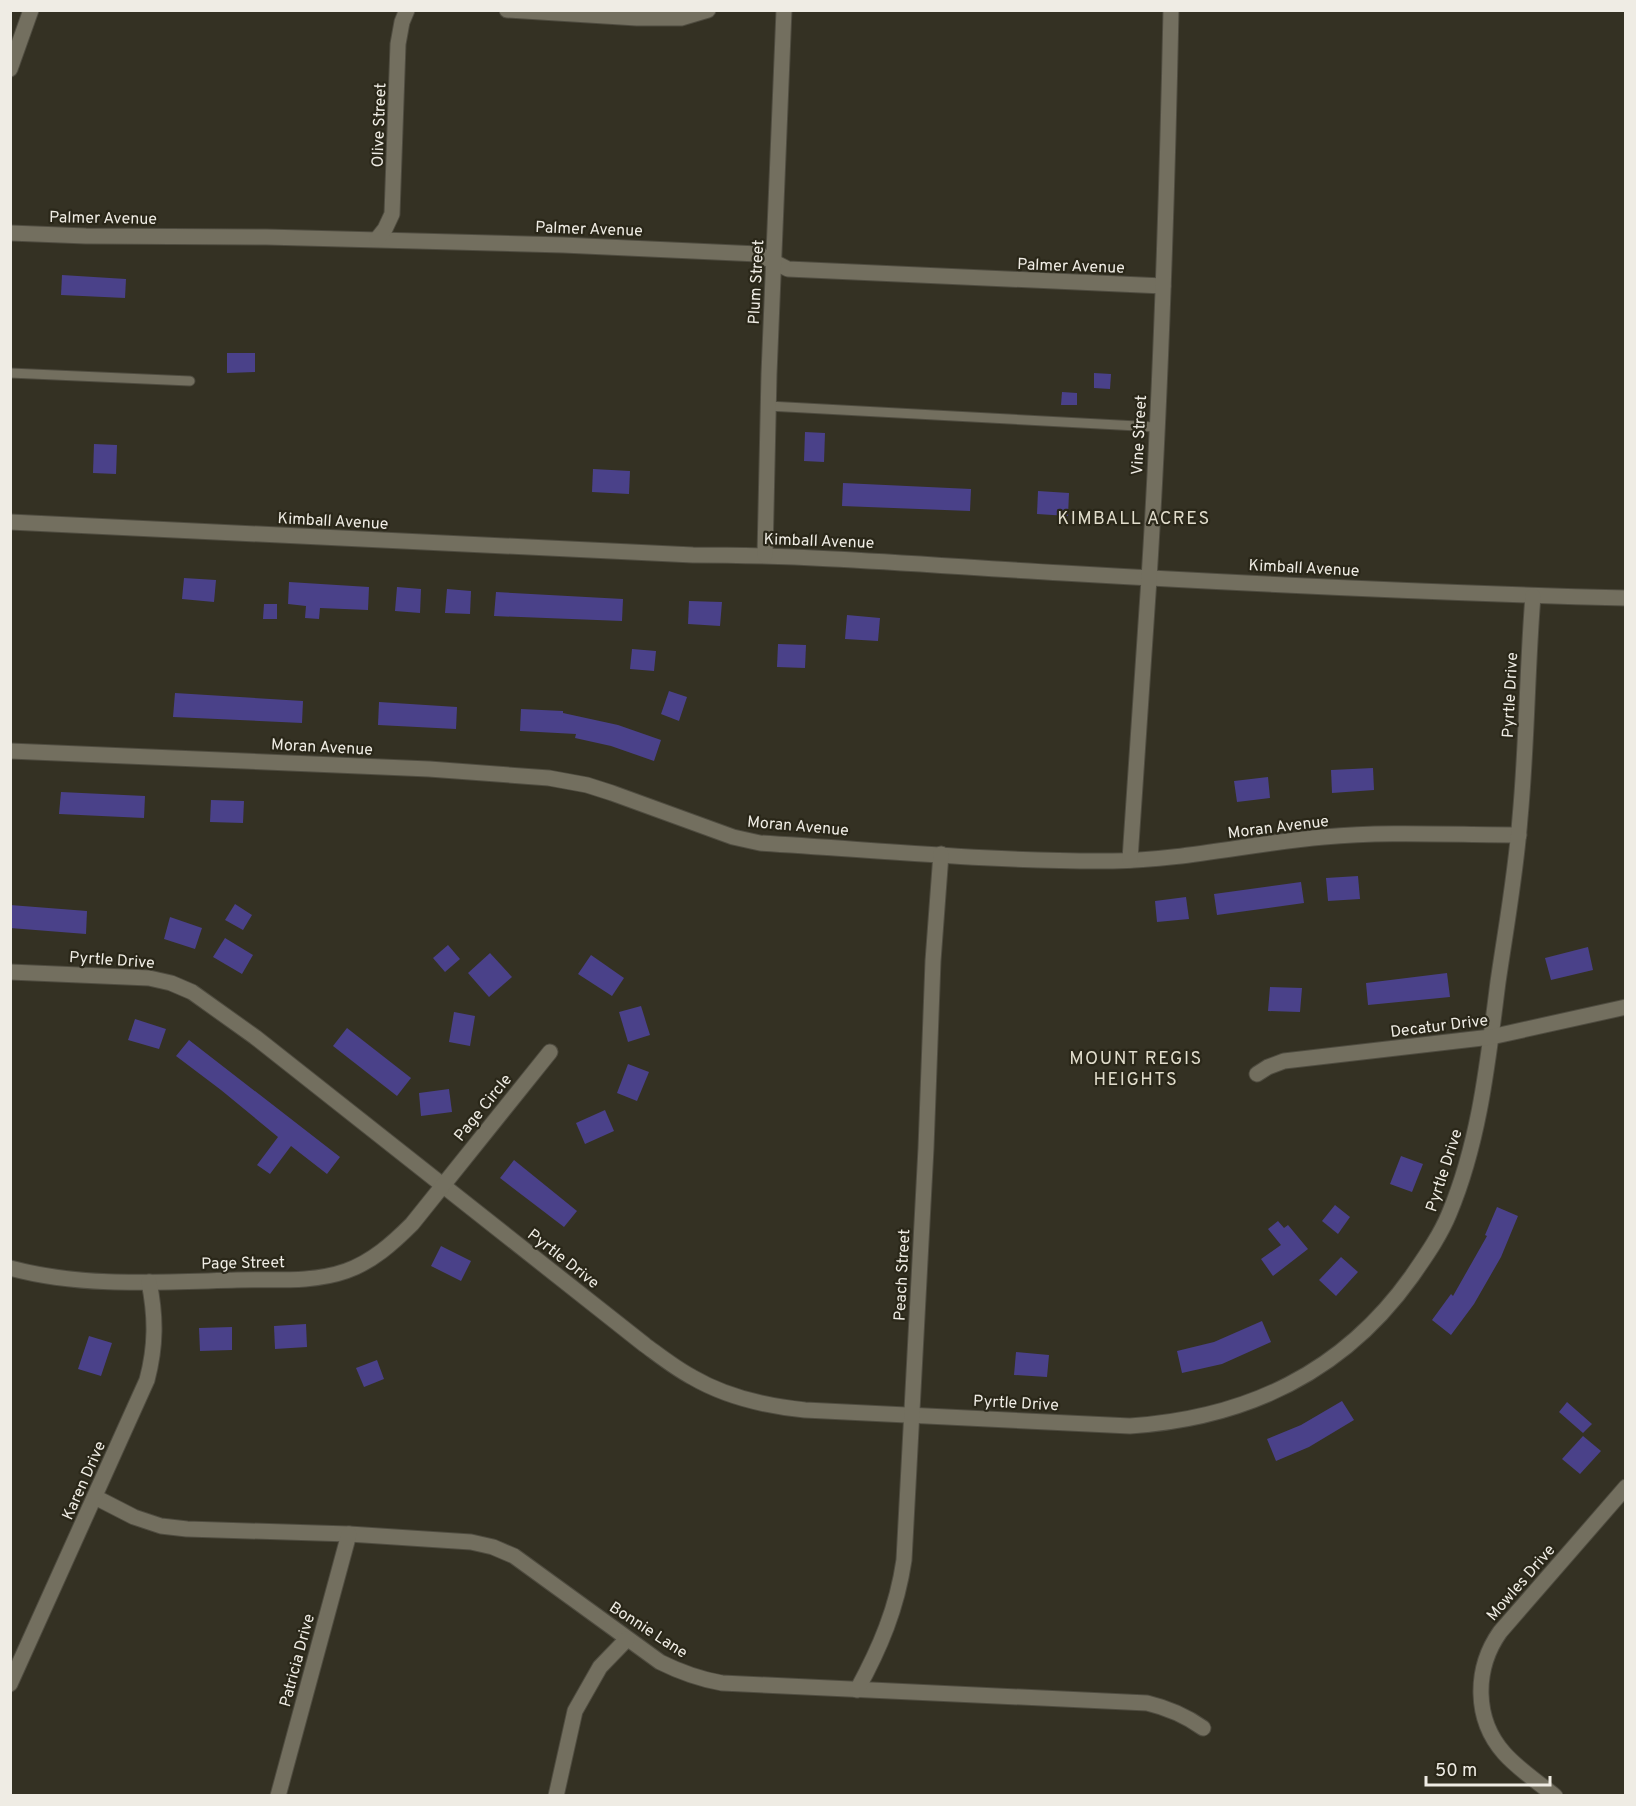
<svg xmlns="http://www.w3.org/2000/svg" width="1636" height="1806" font-family="Overpass,sans-serif">
	<style>
		.building { fill: #4a4189 }
		.lines { fill: none; stroke-linecap: round; stroke-linejoin: round }
		.lane-casing { stroke: #4f4c40; stroke-width: 11 }
		.street-casing { stroke: #4f4c40; stroke-width: 17 }
		.lane { stroke: #736f5f; stroke-width: 9 }
		.street { stroke: #736f5f; stroke-width: 15 }
		.labels { text-anchor: middle; stroke-width: 4.5; stroke-linejoin: round; paint-order: stroke }
		.street-label { font-size: 16px; fill: #efece4; stroke: #2a2719 }
		.neighbourhood-label { font-size: 18px; letter-spacing: 1.5px; fill: #e1ddcc; stroke: #2a2719 }
	</style>
	<rect width="100%" height="100%" fill="#343123"/>
	<g class="building">
		<polygon points="62,275 126,279 125,298 61,295"/>
		<polygon points="227,353 255,353 255,372 227,373"/>
		<polygon points="1094,373 1111,374 1110,389 1094,388"/>
		<polygon points="1062,392 1077,393 1077,405 1061,405"/>
		<polygon points="805,432 825,433 824,462 804,461"/>
		<polygon points="94,444 117,445 116,474 93,473"/>
		<polygon points="593,469 630,471 629,494 592,492"/>
		<polygon points="843,483 971,489 970,511 842,506"/>
		<polygon points="1038,491 1069,493 1068,516 1037,514"/>
		<polygon points="184,578 216,580 214,602 182,599"/>
		<polygon points="289,582 369,587 368,610 320,608 319,619 305,618 306,606 288,604"/>
		<polygon points="397,587 421,589 420,613 395,611"/>
		<polygon points="447,589 471,591 470,614 445,613"/>
		<polygon points="496,592 623,599 622,621 494,616"/>
		<polygon points="689,601 722,602 720,626 688,624"/>
		<polygon points="264,604 277,604 277,619 263,619"/>
		<polygon points="847,615 880,618 878,641 845,639"/>
		<polygon points="778,644 806,645 805,668 777,667"/>
		<polygon points="632,649 656,651 654,671 630,669"/>
		<polygon points="669,691 687,697 679,721 661,714"/>
		<polygon points="175,693 303,701 302,723 173,717"/>
		<polygon points="379,702 457,707 456,729 378,725"/>
		<polygon points="521,709 563,711 563,713 618,725 661,740 654,761 611,746 575,738 576,734 520,731"/>
		<polygon points="1373,768 1374,790 1332,793 1331,770"/>
		<polygon points="1268,777 1270,798 1237,802 1234,781"/>
		<polygon points="61,792 145,796 144,818 59,814"/>
		<polygon points="211,800 244,801 243,823 210,822"/>
		<polygon points="1358,876 1360,899 1328,901 1326,878"/>
		<polygon points="1301,882 1304,903 1217,915 1214,894"/>
		<polygon points="1186,897 1189,919 1157,922 1155,901"/>
		<polygon points="235,904 252,915 243,930 225,920"/>
		<polygon points="10,905 87,911 86,934 10,928"/>
		<polygon points="170,917 202,928 195,949 164,939"/>
		<polygon points="225,938 253,955 242,974 213,957"/>
		<polygon points="448,945 460,959 445,972 433,958"/>
		<polygon points="1588,947 1593,970 1551,980 1545,958"/>
		<polygon points="490,953 512,977 489,997 468,973"/>
		<polygon points="591,955 624,978 612,996 578,974"/>
		<polygon points="1447,973 1450,997 1368,1005 1366,983"/>
		<polygon points="1270,987 1302,988 1300,1012 1268,1011"/>
		<polygon points="641,1006 650,1035 628,1042 619,1012"/>
		<polygon points="454,1012 475,1016 470,1046 449,1042"/>
		<polygon points="135,1019 166,1029 159,1049 128,1040"/>
		<polygon points="347,1028 411,1078 397,1096 333,1046"/>
		<polygon points="189,1040 340,1157 327,1174 291,1146 270,1174 257,1165 278,1137 221,1090 176,1056"/>
		<polygon points="628,1064 649,1072 637,1101 617,1093"/>
		<polygon points="449,1089 452,1112 421,1116 419,1093"/>
		<polygon points="605,1110 614,1131 585,1144 576,1123"/>
		<polygon points="1401,1156 1423,1164 1412,1192 1390,1184"/>
		<polygon points="514,1160 577,1211 564,1227 500,1178"/>
		<polygon points="1335,1205 1350,1217 1338,1234 1322,1221"/>
		<polygon points="1497,1207 1518,1216 1501,1257 1474,1304 1451,1335 1432,1320 1451,1294 1453,1296 1487,1236 1485,1235"/>
		<polygon points="1278,1221 1284,1228 1288,1225 1308,1249 1273,1276 1261,1259 1281,1245 1268,1229"/>
		<polygon points="441,1246 471,1261 461,1281 431,1266"/>
		<polygon points="1341,1257 1358,1272 1336,1296 1319,1280"/>
		<polygon points="1262,1321 1271,1342 1222,1364 1182,1373 1177,1351 1214,1342"/>
		<polygon points="306,1324 307,1347 275,1349 274,1326"/>
		<polygon points="232,1327 232,1350 200,1351 199,1328"/>
		<polygon points="89,1336 112,1343 101,1376 78,1369"/>
		<polygon points="1016,1352 1049,1355 1047,1377 1014,1375"/>
		<polygon points="377,1360 384,1379 364,1387 356,1368"/>
		<polygon points="1342,1401 1354,1420 1309,1447 1276,1461 1267,1439 1301,1425"/>
		<polygon points="1567,1402 1592,1424 1583,1433 1559,1412"/>
		<polygon points="1583,1436 1601,1451 1580,1474 1562,1459"/>
	</g>
	<g class="lines">
		<g class="lane-casing">
			<g id="lane">
				<polyline points="10,373 190,381"/>
				<polyline points="768,406 1156,427"/>
			</g>
		</g>
		<g class="street-casing">
			<g id="street">
				<polyline points="507,10 637,18 681,18 708,10"/>
				<polyline points="10,69 31,10"/>
				<polyline points="10,233 86,236 266,237 563,245 758,254 788,269 1163,286"/>
				<polyline points="377,239 385,229 392,214 398,44 402,22 407,10"/>
				<path d="M10 522 693 555C817 555 939 566 1063 573 1250 584 1438 593 1626 598"/>
				<polyline points="765,555 769,374 784,10"/>
				<path d="M10 751 429 769 549 778 587 785 612 793 733 837 760 843C877 850 995 862 1113 861 1184 860 1253 843 1324 837 1389 831 1454 835 1519 835"/>
				<path d="M1130 860C1136 766 1143 672 1149 579 1161 389 1167 200 1171 10"/>
				<path d="M10 972 149 978 171 983 192 992 255 1037 645 1345C660 1356 675 1368 692 1377 726 1397 765 1406 805 1410L1130 1426C1247 1418 1343 1373 1412 1276 1425 1257 1440 1236 1449 1214 1480 1140 1488 1060 1498 982 1506 927 1516 873 1520 818 1527 744 1527 669 1533 596"/>
				<polyline points="1257,1074 1268,1067 1284,1061 1491,1037 1626,1007"/>
				<path d="M10 1268C83 1288 163 1282 237 1280 273 1279 312 1283 346 1271 372 1262 393 1243 412 1224L550 1052"/>
				<path d="M95 1497 134 1517 161 1526 187 1529 349 1534 471 1542 493 1547 514 1556 660 1662C680 1672 699 1679 722 1683L1147 1703C1168 1708 1185 1715 1203 1728"/>
				<path d="M10 1684 147 1380C156 1346 156 1317 149 1282"/>
				<path d="M857 1690C880 1648 897 1608 904 1560L926 1148 933 961 941 854"/>
				<polyline points="278,1796 349,1534"/>
				<polyline points="556,1796 575,1711 600,1667 627,1639"/>
				<path d="M1555 1796C1538 1782 1518 1769 1504 1753 1474 1719 1474 1669 1500 1632L1626 1487"/>
			</g>
		</g>
		<use href="#lane" class="lane"/>
		<use href="#street" class="street"/>
	</g>
	<g class="labels">
		<g class="street-label">
			<text transform="translate(378 125) rotate(-88)" y="6">Olive Street</text>
			<text transform="translate(103 217) rotate(1)" y="6">Palmer Avenue</text>
			<text transform="translate(589 228) rotate(2)" y="6">Palmer Avenue</text>
			<text transform="translate(1071 265) rotate(2)" y="6">Palmer Avenue</text>
			<text transform="translate(755 282) rotate(-87)" y="6">Plum Street</text>
			<text transform="translate(1138 435) rotate(-87)" y="6">Vine Street</text>
			<text transform="translate(333 520) rotate(3)" y="6">Kimball Avenue</text>
			<text transform="translate(819 540) rotate(2)" y="6">Kimball Avenue</text>
			<text transform="translate(1304 567) rotate(3)" y="6">Kimball Avenue</text>
			<text transform="translate(1509 695) rotate(-87)" y="6">Pyrtle Drive</text>
			<text transform="translate(322 746) rotate(3)" y="6">Moran Avenue</text>
			<text transform="translate(798 825) rotate(5)" y="6">Moran Avenue</text>
			<text transform="translate(1278 826) rotate(-7)" y="6">Moran Avenue</text>
			<text transform="translate(112 959) rotate(4)" y="6">Pyrtle Drive</text>
			<text transform="translate(1439 1025) rotate(-7)" y="6">Decatur Drive</text>
			<text transform="translate(482 1107) rotate(-51)" y="6">Page Circle</text>
			<text transform="translate(1443 1170) rotate(-72)" y="6">Pyrtle Drive</text>
			<text transform="translate(564 1258) rotate(38)" y="6">Pyrtle Drive</text>
			<text transform="translate(243 1262) rotate(-1)" y="6">Page Street</text>
			<text transform="translate(901 1275) rotate(-87)" y="6">Peach Street</text>
			<text transform="translate(1016 1402) rotate(3)" y="6">Pyrtle Drive</text>
			<text transform="translate(83 1480) rotate(-66)" y="6">Karen Drive</text>
			<text transform="translate(1520 1582) rotate(-49)" y="6">Mowles Drive</text>
			<text transform="translate(649 1629) rotate(33)" y="6">Bonnie Lane</text>
			<text transform="translate(296 1660) rotate(-75)" y="6">Patricia Drive</text>
		</g>
		<g class="neighbourhood-label">
			<text x="1134" y="524">KIMBALL ACRES</text>
			<text x="1136" y="1064">MOUNT REGIS<tspan x="1136" dy="21">HEIGHTS</tspan></text>
		</g>
	</g>
	<rect width="1636" height="1806" fill="none" stroke="#efece4" stroke-width="24"/>
	<path d="M1426 1776v9h124v-9" fill="none" stroke="#efece4" stroke-width="3"/>
	<text x="1435" y="1776" font-size="18" fill="#efece4" stroke="#2a2719" stroke-width="4.5" paint-order="stroke">50 m</text>
</svg>
